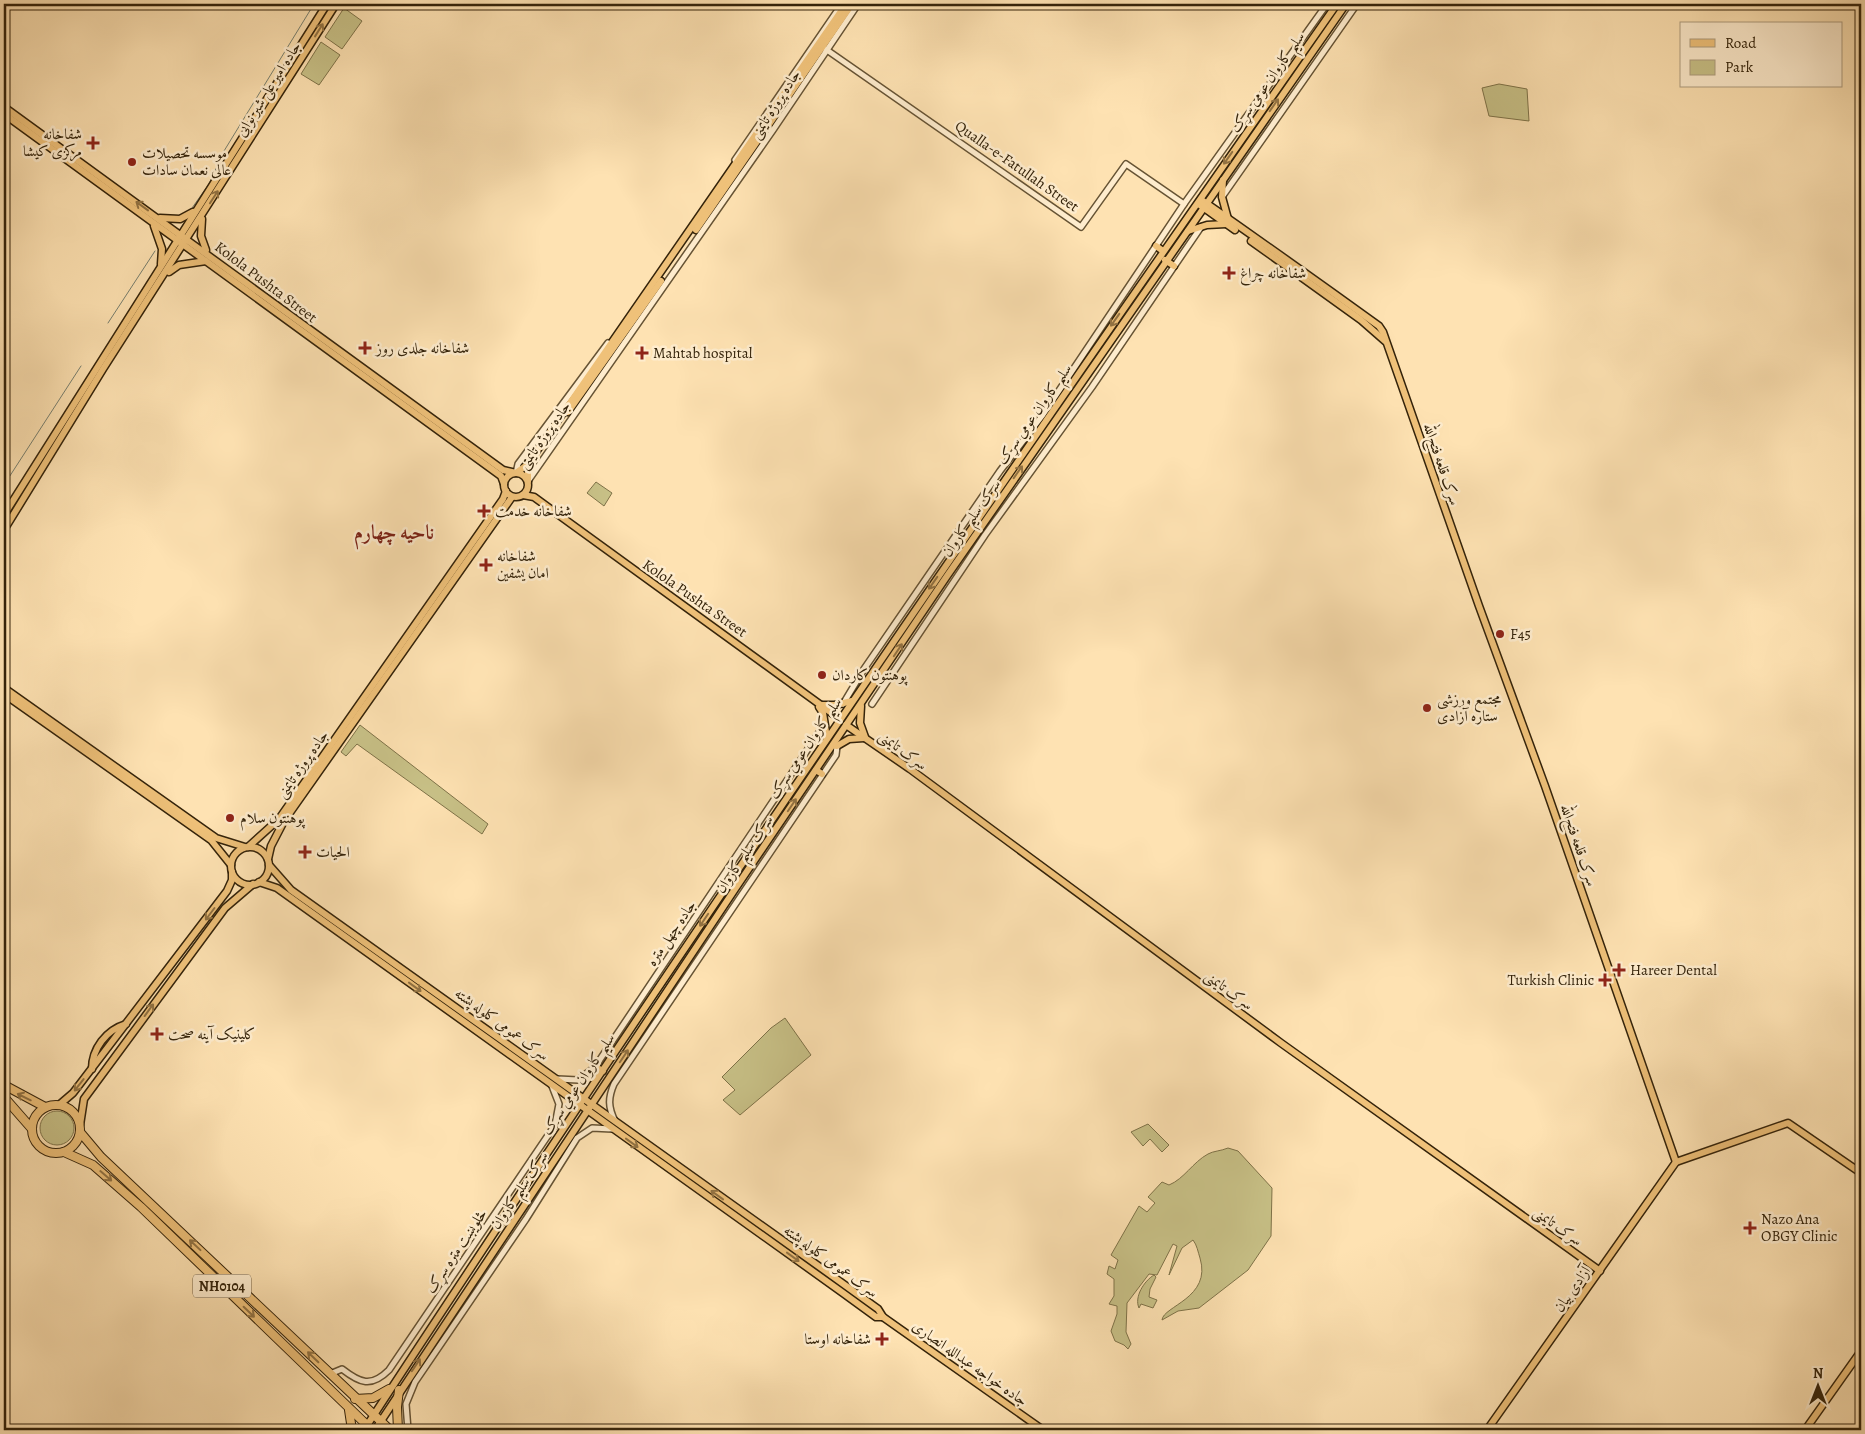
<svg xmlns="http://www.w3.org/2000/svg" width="1865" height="1434" font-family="Alegreya,Amiri,serif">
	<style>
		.green { fill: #c8c187; stroke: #7e7248 }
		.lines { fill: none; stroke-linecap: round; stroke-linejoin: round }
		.stream { stroke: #767f70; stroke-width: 1 }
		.minor-casing { stroke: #665334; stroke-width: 8 }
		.major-casing { stroke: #34230a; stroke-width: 9 }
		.highway-casing { stroke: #34230a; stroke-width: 10 }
		.minor { stroke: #feeccd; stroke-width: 5 }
		.major { stroke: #efc179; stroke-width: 6 }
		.highway { stroke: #efc179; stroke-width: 8 }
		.oneway { stroke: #927242 }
		.poi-dot { fill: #8f2418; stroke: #feeccd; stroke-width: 2 }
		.labels { text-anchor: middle; stroke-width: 5; stroke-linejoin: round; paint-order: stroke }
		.shield { fill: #feeccd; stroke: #715f44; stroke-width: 1 }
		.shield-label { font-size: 14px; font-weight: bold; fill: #34230a }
		.street-label { font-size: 15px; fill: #34230a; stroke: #feeccd }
		.poi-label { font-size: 15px; fill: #34230a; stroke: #feeccd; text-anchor: start }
		.district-label { font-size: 20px; font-weight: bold; fill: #7a1f14; stroke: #feeccd }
	</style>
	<rect width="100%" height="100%" fill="#fee2b2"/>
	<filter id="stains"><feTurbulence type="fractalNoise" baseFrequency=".004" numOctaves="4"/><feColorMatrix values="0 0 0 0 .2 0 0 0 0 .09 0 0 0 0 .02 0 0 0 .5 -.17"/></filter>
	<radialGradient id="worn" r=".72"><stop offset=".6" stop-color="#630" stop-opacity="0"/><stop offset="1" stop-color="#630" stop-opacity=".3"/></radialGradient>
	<g class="green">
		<polygon points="344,8 362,21 342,49 325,37"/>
		<polygon points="321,42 340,55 319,85 301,74"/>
		<polygon points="1499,84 1527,89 1529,121 1489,116 1482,88"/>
		<polygon points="596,482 612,493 604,506 587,493"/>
		<polygon points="360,725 488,824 482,834 357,744 346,756 341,752"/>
		<polygon points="785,1018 811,1055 740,1115 723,1100 735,1090 722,1077 771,1028"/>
		<circle cx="57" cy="1128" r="17"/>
		<polygon points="1148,1124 1169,1145 1162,1152 1150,1139 1143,1146 1131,1132"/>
		<path d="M1228 1148 1238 1151 1272 1188 1271 1236 1248 1270 1199 1308 1178 1311 1162 1320C1163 1306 1212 1298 1200 1258 1198 1252 1197 1245 1193 1240L1182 1248 1169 1275 1177 1246 1173 1244 1157 1275 1149 1274 1127 1303 1126 1332 1131 1344 1128 1349 1124 1345 1115 1341 1111 1331 1117 1314V1306L1109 1304 1114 1296V1279L1107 1274 1109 1266 1115 1269 1118 1260 1111 1255 1139 1206 1147 1212 1155 1203 1148 1197 1162 1182 1169 1185C1184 1179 1193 1162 1208 1154 1213 1151 1221 1151 1228 1148Z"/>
		<path d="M1154 1275 1156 1277 1150 1289 1149 1297 1157 1300 1153 1308 1141 1304 1139 1308C1134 1297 1144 1281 1154 1275Z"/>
	</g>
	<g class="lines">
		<g class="stream">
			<polyline points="192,208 209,184 224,151 314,4"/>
			<polyline points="108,323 155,251"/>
			<polyline points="4,485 81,366"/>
		</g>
		<g class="minor-casing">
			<g id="minor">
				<polyline points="824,48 1081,227 1126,164 1184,204"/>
				<polyline points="735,160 842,4"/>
				<polyline points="1222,197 1357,4"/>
				<polyline points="516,473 518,464 608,343"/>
				<polyline points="528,481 773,130 858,4"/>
				<polyline points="843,704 864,669 1000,471 1042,416 1184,204 1327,4"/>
				<polyline points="872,704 985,535 1092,387 1201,227"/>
				<polyline points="558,1079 578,1080 595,1067 824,725"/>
				<path d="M615 1121C608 1107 608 1098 614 1084L836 755 837 746"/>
				<path d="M330 1374 342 1369C360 1383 371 1388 389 1370L555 1125 559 1104 552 1086"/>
				<polyline points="408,1430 406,1404 415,1382 526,1219 577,1138 592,1128 612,1129"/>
			</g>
		</g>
		<g class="major-casing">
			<g id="major">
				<polyline points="4,107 503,470 516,473 527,465 846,4"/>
				<polyline points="4,114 501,476 504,484"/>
				<polyline points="1223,180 1222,197 1228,219"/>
				<path d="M1203 201C1262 242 1321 284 1379 326L1383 332 1479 606 1545 786 1676 1162"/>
				<polyline points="1200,205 1235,230"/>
				<polyline points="160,218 180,219 193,212"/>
				<polyline points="202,219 201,236 206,250"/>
				<polyline points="154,226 162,249 161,264"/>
				<polyline points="696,230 852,4"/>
				<polyline points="1188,231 1207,225 1226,224"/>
				<polyline points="1251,241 1361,320 1385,341"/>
				<polyline points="1156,246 1163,251"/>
				<polyline points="1165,260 1174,266"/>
				<polyline points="169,272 179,265 206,261"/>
				<polyline points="568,412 661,281"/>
				<circle cx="516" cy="485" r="12"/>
				<polyline points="528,481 528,472 534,461"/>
				<polyline points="523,495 534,497 840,719"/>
				<polyline points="4,515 327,4"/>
				<polyline points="4,530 103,369 336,4"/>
				<polyline points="4,688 216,838 245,847"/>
				<polyline points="4,694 211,840 231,865"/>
				<polyline points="820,705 835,705 852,701"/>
				<polyline points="861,706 860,723 865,737"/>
				<polyline points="819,707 823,713 827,738"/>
				<polyline points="846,725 910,769 1281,1043 1600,1271"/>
				<polyline points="833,745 837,746 849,739 864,738"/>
				<polyline points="816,770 822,774"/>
				<polyline points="248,847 279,819 503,499 506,491"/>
				<circle cx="250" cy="866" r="19"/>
				<polyline points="268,859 271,846 284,821 512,497"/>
				<polyline points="269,865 291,890 817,1265 878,1309 883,1317 1043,1430"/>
				<polyline points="259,882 277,888 843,1293 876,1317 883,1317"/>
				<polyline points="595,1067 603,1071"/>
				<path d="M92 1069C92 1049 106 1030 126 1024"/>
				<polyline points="59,1105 73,1093 227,891 232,880 232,872"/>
				<polyline points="80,1125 84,1099 225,908 253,884"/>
				<polyline points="1676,1162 1788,1123 1861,1173"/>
				<path d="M364 1430C679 949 1006 475 1337 4"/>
				<polyline points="375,1430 735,889 947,576 1346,4"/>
				<polyline points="1487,1430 1676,1162"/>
				<polyline points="1805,1430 1861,1351"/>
			</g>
		</g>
		<g class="highway-casing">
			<g id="highway">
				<polyline points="4,1085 45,1107"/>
				<polyline points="4,1097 32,1129"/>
				<circle cx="56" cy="1129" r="24"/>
				<polyline points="80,1132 101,1157 390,1430"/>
				<polyline points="64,1152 93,1165 141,1207 372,1430"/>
				<polyline points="355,1399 373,1398 389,1389"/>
				<polyline points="349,1410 352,1430"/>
				<polyline points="398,1430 397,1407 399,1390"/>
			</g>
		</g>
		<use href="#minor" class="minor"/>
		<use href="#major" class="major"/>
		<use href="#highway" class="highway"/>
	</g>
	<defs><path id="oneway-shaft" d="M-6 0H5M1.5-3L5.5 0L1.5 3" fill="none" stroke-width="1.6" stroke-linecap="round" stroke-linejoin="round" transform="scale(1.25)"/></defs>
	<g class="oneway">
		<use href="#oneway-shaft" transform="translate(319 30) rotate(-58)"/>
		<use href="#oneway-shaft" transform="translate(1274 105) rotate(-55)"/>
		<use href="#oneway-shaft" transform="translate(1228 158) rotate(125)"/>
		<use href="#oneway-shaft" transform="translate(214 197) rotate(-57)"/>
		<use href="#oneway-shaft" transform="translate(142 206) rotate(-144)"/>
		<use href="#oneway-shaft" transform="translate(1115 320) rotate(125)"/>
		<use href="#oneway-shaft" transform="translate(1018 472) rotate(-55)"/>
		<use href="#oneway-shaft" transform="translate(933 583) rotate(125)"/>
		<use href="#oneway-shaft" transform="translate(898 650) rotate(-56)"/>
		<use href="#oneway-shaft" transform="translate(792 805) rotate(-56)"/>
		<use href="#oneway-shaft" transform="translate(210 914) rotate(127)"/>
		<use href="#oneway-shaft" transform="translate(704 920) rotate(124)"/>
		<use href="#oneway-shaft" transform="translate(415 987) rotate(36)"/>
		<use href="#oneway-shaft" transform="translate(149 1010) rotate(-54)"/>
		<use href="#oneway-shaft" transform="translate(624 1056) rotate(-56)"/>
		<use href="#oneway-shaft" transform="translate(79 1085) rotate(128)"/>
		<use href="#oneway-shaft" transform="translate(24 1097) rotate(-154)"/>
		<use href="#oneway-shaft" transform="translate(632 1143) rotate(36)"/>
		<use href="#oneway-shaft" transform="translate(106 1176) rotate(41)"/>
		<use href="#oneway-shaft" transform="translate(717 1195) rotate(-144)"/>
		<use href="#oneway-shaft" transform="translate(195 1245) rotate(-137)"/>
		<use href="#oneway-shaft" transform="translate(793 1257) rotate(36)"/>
		<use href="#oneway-shaft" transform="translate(249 1312) rotate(44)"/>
		<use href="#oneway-shaft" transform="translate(313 1357) rotate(-136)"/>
		<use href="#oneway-shaft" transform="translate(416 1365) rotate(-56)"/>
	</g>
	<g class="poi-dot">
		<path d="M90.5 135.5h5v5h5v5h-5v5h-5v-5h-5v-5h5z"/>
		<circle cx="132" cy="162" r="5"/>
		<path d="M1226.5 265.5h5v5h5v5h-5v5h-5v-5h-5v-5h5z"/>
		<path d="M362.5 340.5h5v5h5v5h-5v5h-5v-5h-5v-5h5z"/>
		<path d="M639.5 345.5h5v5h5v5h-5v5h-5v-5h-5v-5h5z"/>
		<path d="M481.5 503.5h5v5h5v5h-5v5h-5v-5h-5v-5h5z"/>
		<path d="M483.5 557.5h5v5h5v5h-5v5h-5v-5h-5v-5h5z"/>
		<circle cx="1500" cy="634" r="5"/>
		<circle cx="822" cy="675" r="5"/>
		<circle cx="1427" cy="708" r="5"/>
		<circle cx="230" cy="818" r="5"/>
		<path d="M302.5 844.5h5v5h5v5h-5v5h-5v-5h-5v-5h5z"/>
		<path d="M1616.5 962.5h5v5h5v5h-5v5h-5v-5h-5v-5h5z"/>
		<path d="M1602.5 972.5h5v5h5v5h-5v5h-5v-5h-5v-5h5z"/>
		<path d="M154.5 1026.5h5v5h5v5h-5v5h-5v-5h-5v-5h5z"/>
		<path d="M1747.5 1220.5h5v5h5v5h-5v5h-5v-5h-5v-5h5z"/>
		<path d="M879.5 1331.5h5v5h5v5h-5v5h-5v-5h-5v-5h5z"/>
	</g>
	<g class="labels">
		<rect class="shield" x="193" y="1274.5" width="58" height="23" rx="4"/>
		<g class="shield-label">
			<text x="222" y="1291">NH0104</text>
		</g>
		<g class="street-label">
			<text transform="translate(1267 82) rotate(-55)" y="5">سلیم کاروان عومي سړک</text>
			<text transform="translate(268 89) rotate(-58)" y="5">جاده امیر علی شیر نوایی</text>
			<text transform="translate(775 104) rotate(-57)" y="5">جاده پروژه تایمنی</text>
			<text transform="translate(1017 166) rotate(35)" y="5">Qualla-e-Fatullah Street</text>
			<text transform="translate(266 282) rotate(37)" y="5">Kolola Pushta Street</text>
			<text transform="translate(1034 414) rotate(-55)" y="5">سلیم کاروان عومي سړک</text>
			<text transform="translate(544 435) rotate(-55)" y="5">جاده پروژه تایمنی</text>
			<text transform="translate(1442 464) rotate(71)" y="5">سرک قلعه فتح‌الله</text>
			<text transform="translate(971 518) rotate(-55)" y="5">سرک سلیم کاروان</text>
			<text transform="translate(695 598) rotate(35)" y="5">Kolola Pushta Street</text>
			<text transform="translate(805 748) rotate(-56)" y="5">سلیم کاروان عومي سړک</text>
			<text transform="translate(903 750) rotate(36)" y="5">سرک تایمنی</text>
			<text transform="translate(302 764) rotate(-55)" y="5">جاده پروژه تایمنی</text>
			<text transform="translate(1579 845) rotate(71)" y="5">سرک قلعه فتح‌الله</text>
			<text transform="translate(744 854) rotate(-56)" y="5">سرک سلیم کاروان</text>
			<text transform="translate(671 933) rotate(-56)" y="5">جاده چهل متره</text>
			<text transform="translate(1229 990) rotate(36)" y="5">سرک تایمنی</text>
			<text transform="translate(502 1024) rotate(36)" y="5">سرک عمومی کلوله پشته</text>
			<text transform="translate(578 1084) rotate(-56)" y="5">سلیم کاروان عومي سړک</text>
			<text transform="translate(519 1190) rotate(-56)" y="5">سرک سلیم کاروان</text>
			<text transform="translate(1558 1226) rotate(35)" y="5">سرک تایمنی</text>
			<text transform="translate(456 1251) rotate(-56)" y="5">څلویښت متره سړک</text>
			<text transform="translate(831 1261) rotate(36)" y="5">سرک عمومی کلوله پشته</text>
			<text transform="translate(1572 1289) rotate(-55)" y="5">آزادی بیان</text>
			<text transform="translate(970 1363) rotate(35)" y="5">جاده خواجه عبدالله انصاری</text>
		</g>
		<g class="poi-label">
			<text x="82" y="139" text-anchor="end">شفاخانه<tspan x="82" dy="17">مرکزی کیشا</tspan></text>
			<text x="142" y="158">موسسه تحصیلات<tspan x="142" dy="17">عالی نعمان سادات</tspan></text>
			<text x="1240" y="278">شفاخانه چراغ</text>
			<text x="376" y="353">شفاخانه جلدی روز</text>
			<text x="653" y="358">Mahtab hospital</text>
			<text x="495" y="516">شفاخانه خدمت</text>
			<text x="497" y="561">شفاخانه<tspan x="497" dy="17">امان یشفین</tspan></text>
			<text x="1510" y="639">F45</text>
			<text x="832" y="680">پوهنتون کاردان</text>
			<text x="1437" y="704">مجتمع ورزشی<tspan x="1437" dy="17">ستاره آزادی</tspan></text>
			<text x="240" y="823">پوهنتون سلام</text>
			<text x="316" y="857">الحیات</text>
			<text x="1630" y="975">Hareer Dental</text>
			<text x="1594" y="985" text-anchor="end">Turkish Clinic</text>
			<text x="168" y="1039">کلینیک آینه صحت</text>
			<text x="1761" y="1224">Nazo Ana<tspan x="1761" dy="17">OBGY Clinic</tspan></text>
			<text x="871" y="1344" text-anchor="end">شفاخانه اوستا</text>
		</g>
		<g class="district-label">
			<text x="394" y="539">ناحیه چهارم</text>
		</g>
	</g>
	<rect width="1865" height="1434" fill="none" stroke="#fee2b2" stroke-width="20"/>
	<rect x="5" y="5" width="1855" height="1424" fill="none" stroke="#34230a" stroke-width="2.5"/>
	<rect x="10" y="10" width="1845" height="1414" fill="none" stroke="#34230a"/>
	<rect x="1680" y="22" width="162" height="65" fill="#feeccd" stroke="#ad9c7f"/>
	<rect x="1690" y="39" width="25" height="8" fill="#efc179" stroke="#ad9c7f"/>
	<text x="1725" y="48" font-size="15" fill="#34230a">Road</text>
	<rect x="1690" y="60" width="25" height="15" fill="#c8c187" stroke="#ad9c7f"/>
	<text x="1725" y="72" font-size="15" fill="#34230a">Park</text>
	<g transform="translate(1818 1386)" stroke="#feeccd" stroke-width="4" paint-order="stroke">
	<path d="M0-4L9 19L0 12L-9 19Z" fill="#34230a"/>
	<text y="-8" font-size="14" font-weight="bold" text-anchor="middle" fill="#34230a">N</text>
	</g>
	<rect width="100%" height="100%" filter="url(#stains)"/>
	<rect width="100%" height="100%" fill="url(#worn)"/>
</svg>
